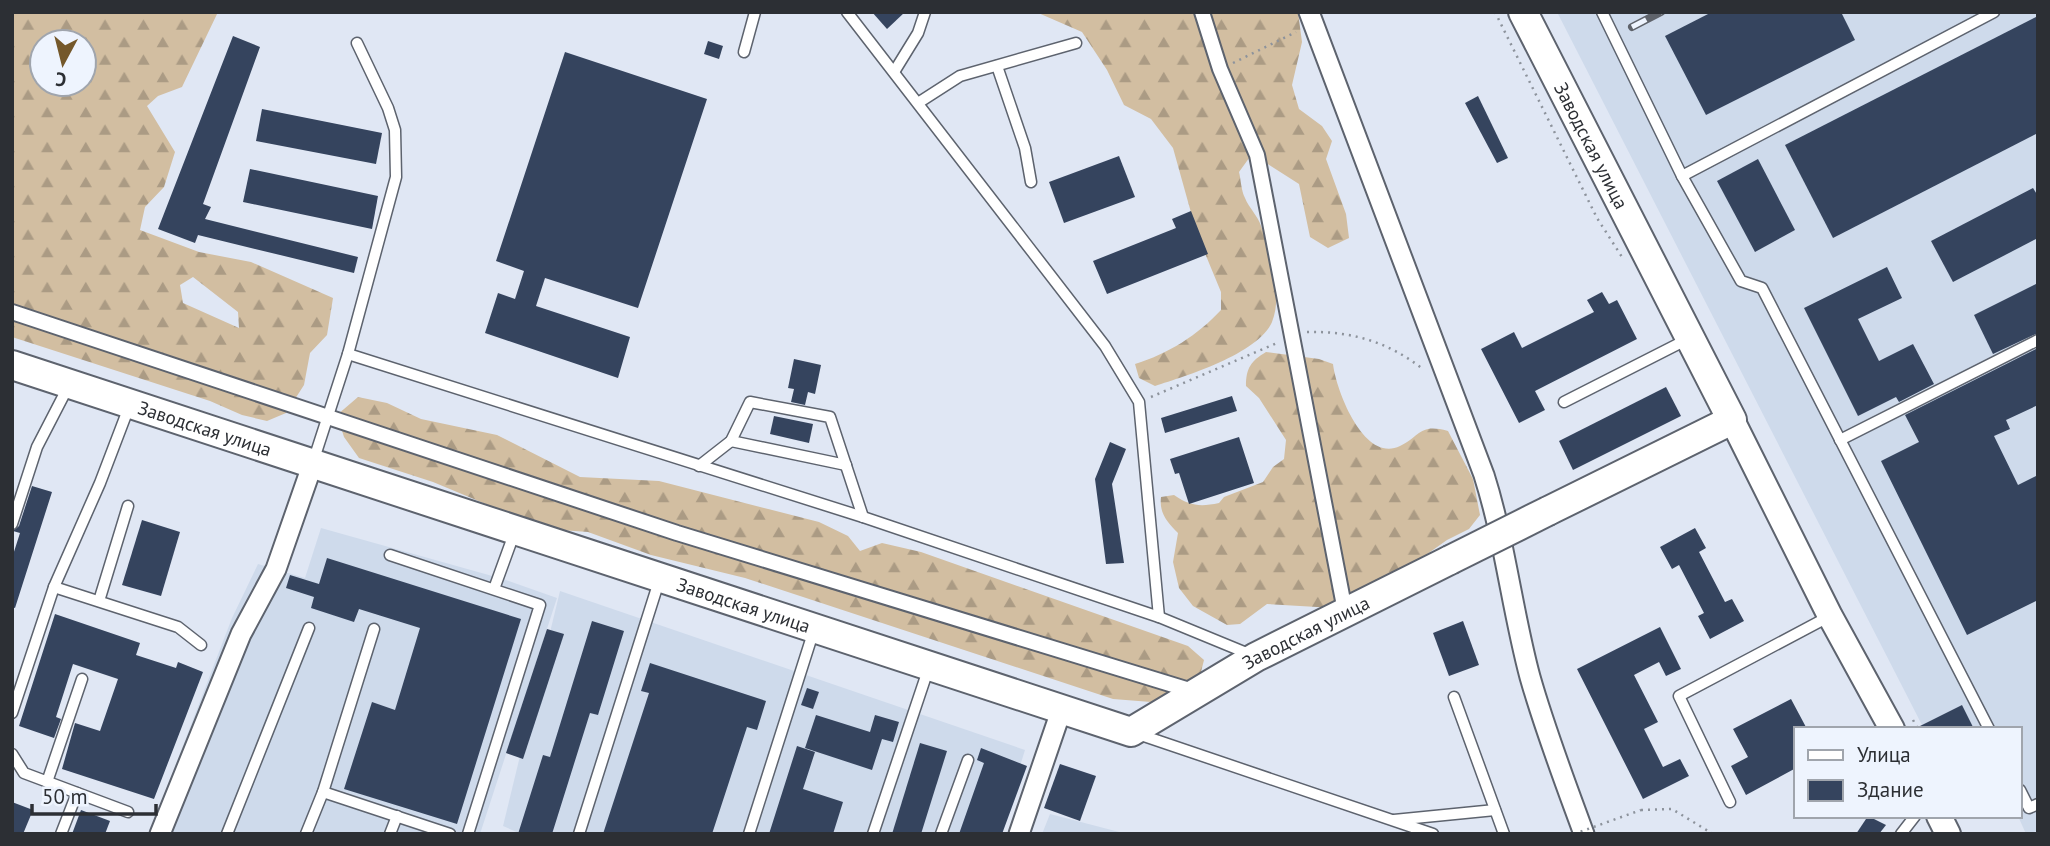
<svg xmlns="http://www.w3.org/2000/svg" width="2050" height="846" font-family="'PT Sans',sans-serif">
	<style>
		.built { fill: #cedaeb }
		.forest { fill: url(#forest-firs); fill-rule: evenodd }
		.building { fill: #35445e }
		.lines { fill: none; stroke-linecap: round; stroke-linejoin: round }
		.service-casing { stroke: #5d636e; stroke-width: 13 }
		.pedestrian-casing { stroke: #5d636e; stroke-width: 18 }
		.minor-casing { stroke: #5d636e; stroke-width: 23 }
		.tertiary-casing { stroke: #5d636e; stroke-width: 28 }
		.secondary-casing { stroke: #5d636e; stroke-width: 32 }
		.path { stroke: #8d939c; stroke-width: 2.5; stroke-dasharray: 2 5; stroke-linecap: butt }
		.service { stroke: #fff; stroke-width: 10 }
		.pedestrian { stroke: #fff; stroke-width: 14 }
		.minor { stroke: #fff; stroke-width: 19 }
		.tertiary { stroke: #fff; stroke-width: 24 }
		.secondary { stroke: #fff; stroke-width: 28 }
		.rail-casing { stroke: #5f636b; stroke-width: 8 }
		.rail { stroke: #eef4fe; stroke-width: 5; stroke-dasharray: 16; stroke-linecap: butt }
		.secondary-bridge-casing { stroke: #5d636e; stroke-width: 32; stroke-linecap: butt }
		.path-bridge { stroke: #8d939c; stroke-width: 2.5; stroke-dasharray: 2 5; stroke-linecap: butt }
		.secondary-bridge { stroke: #fff; stroke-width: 28 }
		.labels { text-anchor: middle; stroke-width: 7; stroke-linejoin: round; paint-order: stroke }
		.street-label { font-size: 19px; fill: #2c2f34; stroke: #eef4fe }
	</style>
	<defs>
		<pattern id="forest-firs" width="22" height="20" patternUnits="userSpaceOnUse" patternTransform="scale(1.75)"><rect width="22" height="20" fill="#d2bea1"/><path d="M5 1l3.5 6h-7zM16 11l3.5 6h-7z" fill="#ab9b84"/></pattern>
	</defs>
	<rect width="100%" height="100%" fill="#e0e7f4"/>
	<g class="built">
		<polygon points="1557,12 2038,12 2038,831 2026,834 2018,816 2020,729 1974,729 1962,705 1922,725"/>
		<polygon points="321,528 503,579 557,598 480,834 149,834 232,618 258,564 305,578"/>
		<polygon points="560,591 1025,750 999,834 521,834 503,826"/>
		<polygon points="1050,814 1127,834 1042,834"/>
	</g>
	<g class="forest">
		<path d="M12 12H218L182 87 158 96 147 106 175 152 164 187 145 207 140 230 199 252 251 262 333 298 327 335 310 353 304 385 286 413 267 421 242 415 210 401 12 337ZM42 42H84V84H42ZM193 277 238 312 239 328 183 303 180 285Z"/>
		<path d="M1036 12H1298L1302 42 1292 85 1299 109 1322 126 1332 141 1326 159 1346 214 1349 238 1328 248 1310 237 1299 184 1252 154 1239 172C1241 180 1241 190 1245 198 1249 208 1258 216 1261 226 1271 252 1283 295 1272 322 1258 354 1186 376 1155 386L1139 378 1135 364C1168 354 1198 335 1221 310V292L1197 234 1173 148 1151 119 1124 105 1107 70 1082 32Z"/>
		<path d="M1266 352 1319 359 1333 364C1336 390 1364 464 1400 446 1421 436 1419 423 1448 431L1473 479 1480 515 1469 529 1447 540 1399 574 1366 586 1334 608 1267 604 1240 624 1227 625 1193 606 1179 588 1173 562 1178 533C1167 522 1159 513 1161 497L1174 495C1190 506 1200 507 1219 503L1224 497 1263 482 1273 467 1284 459 1286 440 1259 398 1246 386C1246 368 1251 361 1266 352Z"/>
		<polygon points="358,397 387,403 421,419 497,435 580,477 659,481 819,522 848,536 860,551 882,543 921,552 1188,646 1204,660 1200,676 1151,702 1113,699 745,578 651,555 588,532 561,530 517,517 433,482 359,458 344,437 337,415"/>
	</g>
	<g class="building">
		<polygon points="872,12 905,12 887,29"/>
		<polygon points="1712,12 1841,12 1855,40 1706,115 1665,36"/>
		<polygon points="2038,16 2038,133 1833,238 1785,145"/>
		<polygon points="233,36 260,47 203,204 211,207 205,219 358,257 354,273 198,235 195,243 158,229"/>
		<polygon points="708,41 723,46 719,59 704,54"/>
		<polygon points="565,52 707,99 638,308 545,278 536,306 630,337 618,378 485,333 498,293 515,299 524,271 496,261"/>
		<polygon points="1478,96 1508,158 1497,163 1465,103"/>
		<polygon points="262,109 382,133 376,164 256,141"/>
		<polygon points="1119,156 1135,197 1064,223 1049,182"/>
		<polygon points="1758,159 1795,230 1755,252 1717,181"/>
		<polygon points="250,169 378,196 372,229 243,202"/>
		<polygon points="2033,188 2038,196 2038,238 1953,282 1931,241"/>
		<polygon points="1191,211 1208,254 1107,294 1093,261 1176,228 1172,219"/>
		<polygon points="1887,267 1902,298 1858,319 1879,361 1913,344 1934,384 1899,402 1896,397 1858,416 1804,308"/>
		<polygon points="2038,283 2038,333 1993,354 1974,315"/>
		<polygon points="1602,292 1609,304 1617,300 1637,339 1535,391 1545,410 1519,423 1481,349 1514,332 1522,348 1594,312 1587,300"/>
		<polygon points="2038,348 2038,405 2006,420 2010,429 1994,436 2018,485 2038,475 2038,600 1967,635 1881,461 1919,442 1905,415"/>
		<polygon points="794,359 821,365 815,394 808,392 805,405 791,402 794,389 788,388"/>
		<polygon points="1666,387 1681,416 1573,470 1559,441"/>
		<polygon points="1232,396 1237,411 1165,433 1161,418"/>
		<polygon points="774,416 813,424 809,443 770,434"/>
		<polygon points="1239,437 1254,483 1189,504 1179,473 1175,474 1170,459"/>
		<polygon points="1110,442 1126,449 1112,484 1124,563 1106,564 1095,479"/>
		<polygon points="32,486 52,492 15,608 12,607 12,558 20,533 13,531 19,526"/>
		<polygon points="142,520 180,532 161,596 122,585"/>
		<polygon points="1695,528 1706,548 1699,552 1725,602 1732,599 1744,621 1710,639 1698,616 1704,613 1679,565 1672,569 1660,547"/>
		<polygon points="327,558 521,619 457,824 344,789 372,702 395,710 420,628 359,609 354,622 311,608 314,597 286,588 290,575 319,584"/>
		<polygon points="55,614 140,643 136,655 176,668 178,662 203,672 154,799 62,769 75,723 100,731 118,679 73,664 56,717 61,719 54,738 19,726"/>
		<polygon points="592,621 624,631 598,715 590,713 552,834 518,834 543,755 550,757"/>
		<polygon points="1463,621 1479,665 1449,676 1433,633"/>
		<polygon points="1660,627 1681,669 1666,676 1659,662 1634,675 1658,722 1644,729 1663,767 1680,759 1689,776 1643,799 1577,669"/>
		<polygon points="547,629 564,634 523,759 506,753"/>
		<polygon points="650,663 766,701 757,730 747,727 712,834 603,834 649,693 641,691"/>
		<polygon points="807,688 819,692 813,709 801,705"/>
		<polygon points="1791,699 1807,729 1796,729 1796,768 1746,795 1731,766 1748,757 1733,729"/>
		<polygon points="1962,705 1974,729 1914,729"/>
		<polygon points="816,715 870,732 875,715 899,722 893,742 882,739 872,770 805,748"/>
		<polygon points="920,743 947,751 921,834 892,834"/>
		<polygon points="797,746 815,752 803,789 843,802 833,834 769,834"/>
		<polygon points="981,748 1027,766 1002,834 959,834 984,763 977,760"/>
		<polygon points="1060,764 1096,776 1080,821 1044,808"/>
		<polygon points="12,802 33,810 23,834 12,834"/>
		<polygon points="81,810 110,821 105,834 72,834"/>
		<polygon points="1868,816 1886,825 1879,834 1856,834"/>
	</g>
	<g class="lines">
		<g class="service-casing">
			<g id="service">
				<polyline points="847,12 1105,346 1139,402 1159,617"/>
				<polyline points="1602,12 1682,176 1741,281 1762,288 1989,729"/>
				<polyline points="744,52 755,12"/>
				<polyline points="997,66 1025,148 1031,182"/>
				<polyline points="894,72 918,33 925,12"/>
				<polyline points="918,103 960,76 1076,43"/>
				<polyline points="1682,176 1994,12"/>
				<polyline points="348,354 863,517 1159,617 1249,654"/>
				<polyline points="1564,402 1688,339"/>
				<polyline points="1840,440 2038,340"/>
				<polyline points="731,441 846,465"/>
				<polyline points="313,462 348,354 396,177 395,130 388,108 357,43"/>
				<polyline points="699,466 731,441 750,402 830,417 863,517"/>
				<polyline points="12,524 37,447 68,387"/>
				<polyline points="390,555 540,605 468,834"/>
				<polyline points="54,587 178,627 201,645"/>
				<polyline points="494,589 514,534"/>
				<polyline points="99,601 128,506"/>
				<polyline points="1454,697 1504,834"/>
				<polyline points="12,713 54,587 100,483 129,407"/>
				<polyline points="1138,734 1433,834"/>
				<polyline points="12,754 24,773 128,812"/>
				<polyline points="47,782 82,679"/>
				<polyline points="2020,790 2029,808 2038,804"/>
				<polyline points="323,792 450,834"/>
				<polyline points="1730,802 1679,696 1830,616"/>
				<polyline points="1394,820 1495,810"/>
				<polyline points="61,834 77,793"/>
				<polyline points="227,834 309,628"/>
				<polyline points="306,834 323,792 374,629"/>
				<polyline points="390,834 397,816"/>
				<polyline points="579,834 660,578"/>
				<polyline points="749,834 814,630"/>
				<polyline points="873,834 929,667"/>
				<polyline points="941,834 968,760"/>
				<polyline points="1901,834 1915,816"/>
			</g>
		</g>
		<g class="pedestrian-casing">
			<g id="pedestrian">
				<polyline points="1202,12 1220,69 1257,155 1345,611"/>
				<polyline points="12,312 677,533 1196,692"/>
			</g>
		</g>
		<g class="minor-casing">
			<g id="minor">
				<path d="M1309 12 1484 475C1505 541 1512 610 1530 677 1545 730 1565 782 1584 834"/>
				<polyline points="160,834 241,634 276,569 313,463"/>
				<polyline points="1019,834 1061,711"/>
			</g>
		</g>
		<g class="tertiary-casing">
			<g id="tertiary">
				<polyline points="1732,420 1830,616 1892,729"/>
				<polyline points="1939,816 1948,834"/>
			</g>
		</g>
		<g class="secondary-casing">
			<g id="secondary">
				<path id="s1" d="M1523 12 1732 420 1548 511"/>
				<path id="s2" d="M12 365 1131 732 1256 657 1450 560"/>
			</g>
		</g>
		<g class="path">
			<polyline points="1495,12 1597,218 1622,257"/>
			<polyline points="1233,63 1296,32"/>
			<path d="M1307 332C1352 331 1389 342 1424 370"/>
			<polyline points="1151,397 1277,343"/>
			<polyline points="1913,720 1918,729"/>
			<polyline points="1641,810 1672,809 1713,834"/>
		</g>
		<use href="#service" class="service"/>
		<use href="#pedestrian" class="pedestrian"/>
		<use href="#minor" class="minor"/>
		<use href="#tertiary" class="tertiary"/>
		<use href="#secondary" class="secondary"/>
		<g class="rail-casing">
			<polyline id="rail" points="1632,27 1661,12"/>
		</g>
		<use href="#rail" class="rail"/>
		<g class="secondary-bridge-casing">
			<polyline id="secondary-bridge" points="1450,560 1548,511"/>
		</g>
		<polyline class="path-bridge" points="1574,834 1641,810"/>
		<use href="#secondary-bridge" class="secondary-bridge"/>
	</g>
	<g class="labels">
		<g class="street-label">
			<text dy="7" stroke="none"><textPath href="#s1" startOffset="150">Заводская улица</textPath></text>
			<text dy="7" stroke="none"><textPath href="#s2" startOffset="203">Заводская улица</textPath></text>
			<text dy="7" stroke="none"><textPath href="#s2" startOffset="770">Заводская улица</textPath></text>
			<text dy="7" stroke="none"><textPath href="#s2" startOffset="1379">Заводская улица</textPath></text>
		</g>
	</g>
	<rect width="2050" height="846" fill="none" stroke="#2c2f34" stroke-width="28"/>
	<rect x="1794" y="727" width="228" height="91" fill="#eef4fe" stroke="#a0a5ad" stroke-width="2"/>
	<rect x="1808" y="750" width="35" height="10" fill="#ffffff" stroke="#a0a5ad" stroke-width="2"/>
	<text x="1857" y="762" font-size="21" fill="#2c2f34">Улица</text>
	<rect x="1808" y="780" width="35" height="21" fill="#35445e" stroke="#a0a5ad" stroke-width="2"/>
	<text x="1857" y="797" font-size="21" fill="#2c2f34">Здание</text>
	<g transform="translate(63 63) rotate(187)"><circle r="33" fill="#eef4fe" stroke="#a0a5ad" stroke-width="2"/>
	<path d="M0-5L12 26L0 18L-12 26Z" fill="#74582b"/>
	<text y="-10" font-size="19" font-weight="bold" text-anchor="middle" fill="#2c2f34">С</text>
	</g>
	<path d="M32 804v10h124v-10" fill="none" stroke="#2c2f34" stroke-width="3.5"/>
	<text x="42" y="804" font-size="21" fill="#2c2f34" stroke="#eef4fe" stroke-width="5" paint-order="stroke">50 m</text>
</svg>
